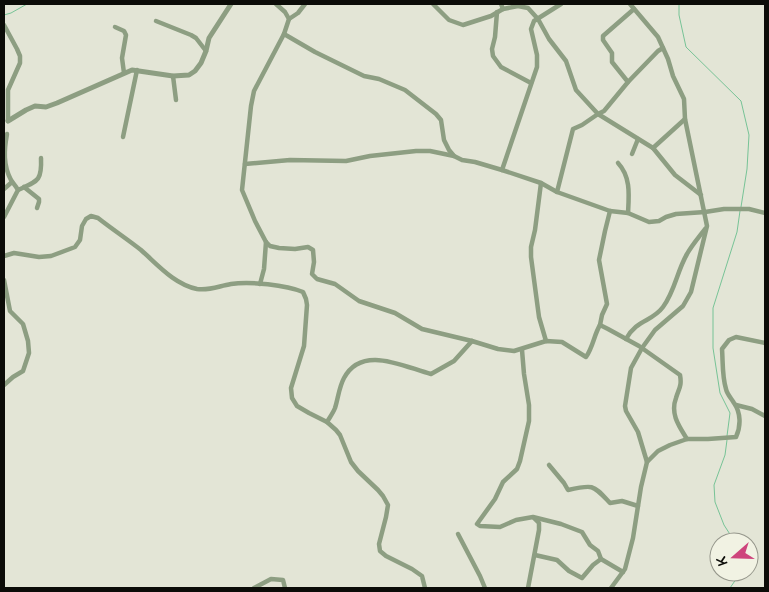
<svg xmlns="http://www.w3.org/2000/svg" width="769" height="592" font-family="Quicksand,sans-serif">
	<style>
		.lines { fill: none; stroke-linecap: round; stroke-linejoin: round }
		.stream { stroke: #77c396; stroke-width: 1 }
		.minor { stroke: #8d9e82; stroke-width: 4.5 }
		.tertiary { stroke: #8d9e82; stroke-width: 5 }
	</style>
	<rect width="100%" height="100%" fill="#e3e5d6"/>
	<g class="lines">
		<g class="stream">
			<polyline points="679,4 679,15 686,47 741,101 749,135 747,169 741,207"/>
			<polyline points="4,15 11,13 27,4"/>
			<polyline points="727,436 730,413 720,393 713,348 713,308 737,232 740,211"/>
			<polyline points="727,440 725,455 714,485 715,502 724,525 735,542"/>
			<polyline points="730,588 741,572"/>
		</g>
		<g class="minor">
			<path d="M276 4 285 12 289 19 284 34 254 91 251 106 242 190 255 221 266 242 270 246 279 248 295 249 308 247 313 250 314 262 312 274 317 279 335 284 359 301 395 313 422 329 472 341 498 349 514 351 546 341 562 342 586 357C593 347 594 335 600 325L608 329 639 346 680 375C682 386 679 388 676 398 670 414 679 426 687 439"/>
			<polyline points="433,4 449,20 463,25 491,16 503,9"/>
			<polyline points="501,4 503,9 518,6 528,8 538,19 549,39 566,61 576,90 598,114 653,148"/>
			<polyline points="630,4 658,37 668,59 673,76 684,99 685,119 707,226 691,292 683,306 655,330 642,348 631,368 625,406 626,411 638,432 647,462"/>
			<polyline points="497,12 495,37 492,49 493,56 501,67 531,83"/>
			<polyline points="289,19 298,13 305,4"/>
			<polyline points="156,21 191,35 196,38 206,51"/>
			<polyline points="4,25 17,49 20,56 20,63 8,90 8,121"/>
			<polyline points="115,27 124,31 126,35 122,58 124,73"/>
			<polyline points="284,34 315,52 364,76 379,79 405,90 436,114 441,120 444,140 449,150 454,156 462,160 475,162 502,170 541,183 557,192 610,211 628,213 649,222 659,221 666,217 676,214 705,212 724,209 749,209 765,213"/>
			<polyline points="173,76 176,100"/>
			<polyline points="628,82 612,62 612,53 603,40 603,36 634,9"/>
			<polyline points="685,119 653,148 675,175 701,195"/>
			<polyline points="123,137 137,70"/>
			<polyline points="632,154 638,139"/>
			<path d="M618 163C631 177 629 195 628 213"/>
			<polyline points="245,164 290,160 346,161 370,156 416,151 430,151 454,156"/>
			<polyline points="502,170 537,67 537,55 531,29 534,21 561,4"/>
			<polyline points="541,183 535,230 531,247 531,257 539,317 546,341"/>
			<polyline points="24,187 39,199 39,202 37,208"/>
			<polyline points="4,189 12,182"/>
			<path d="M18 190C38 181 42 181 41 158"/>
			<polyline points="557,192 573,129 582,125 598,114 604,111 628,82 658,51 663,48"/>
			<path d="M4 217 18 190C16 186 13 183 11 180 3 165 4 150 7 134"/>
			<path d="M4 256 14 253 39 257 51 256 75 247 80 240 82 226 86 219 91 216 98 218C112 229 127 239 141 250 158 265 174 284 197 289 209 291 219 286 231 284 250 281 286 285 303 292L306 299 307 305 304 346 291 388 292 398 297 406 309 413 327 422 336 430 340 435 351 462 358 471 378 490 383 496 388 505 386 517 379 544 380 551 386 556 412 569 422 576 425 588"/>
			<polyline points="4,280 10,311 23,324 28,341 29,353 23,371 13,377 4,385"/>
			<polyline points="260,284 264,269 266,242"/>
			<polyline points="600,325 602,315 607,304 599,260 605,231 610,211"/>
			<path d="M626 339C637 319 652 322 663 307 675 291 677 271 687 254 692 245 699 237 705 229"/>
			<polyline points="522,350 524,374 529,405 529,421 520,461 517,469 503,482 495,499 477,524 480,526 500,527 516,520 533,517 561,524 582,532 590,545 598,551 601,559 623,572"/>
			<polyline points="736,405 752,409 765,416"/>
			<path d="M327 422C330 417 333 413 335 408 338 399 339 387 344 378 362 344 404 367 431 374L454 361 472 341"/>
			<path d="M549 465 564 483 568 490C594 484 593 485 610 503L622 501 638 506"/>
			<polyline points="458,534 480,576 485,588"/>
			<polyline points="535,555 557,560 569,571 582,578 593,565 601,559"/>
			<polyline points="254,588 271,579 283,580 285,588"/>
			<polyline points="528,588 539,530 539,523 534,518"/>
			<path d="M611 588 625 569 633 538 641 487 647 462 658 451 670 445 687 439H708L736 437C741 426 741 413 734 403 731 398 727 394 726 389 722 376 723 362 722 349L729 340 736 337 765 343"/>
		</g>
		<polyline class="tertiary" points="8,121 26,110 35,106 46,107 57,103 132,70 173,76 189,75 195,71 201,63 206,51 209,38 231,4"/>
	</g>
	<rect width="769" height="592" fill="none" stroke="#0c0c08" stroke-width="10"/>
	<g transform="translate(734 557) rotate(250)"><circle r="24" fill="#f1f2e3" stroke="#95968b"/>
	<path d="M0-4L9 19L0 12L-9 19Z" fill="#ce447c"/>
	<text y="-8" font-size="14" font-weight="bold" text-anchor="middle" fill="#0c0c08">K</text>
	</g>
</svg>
